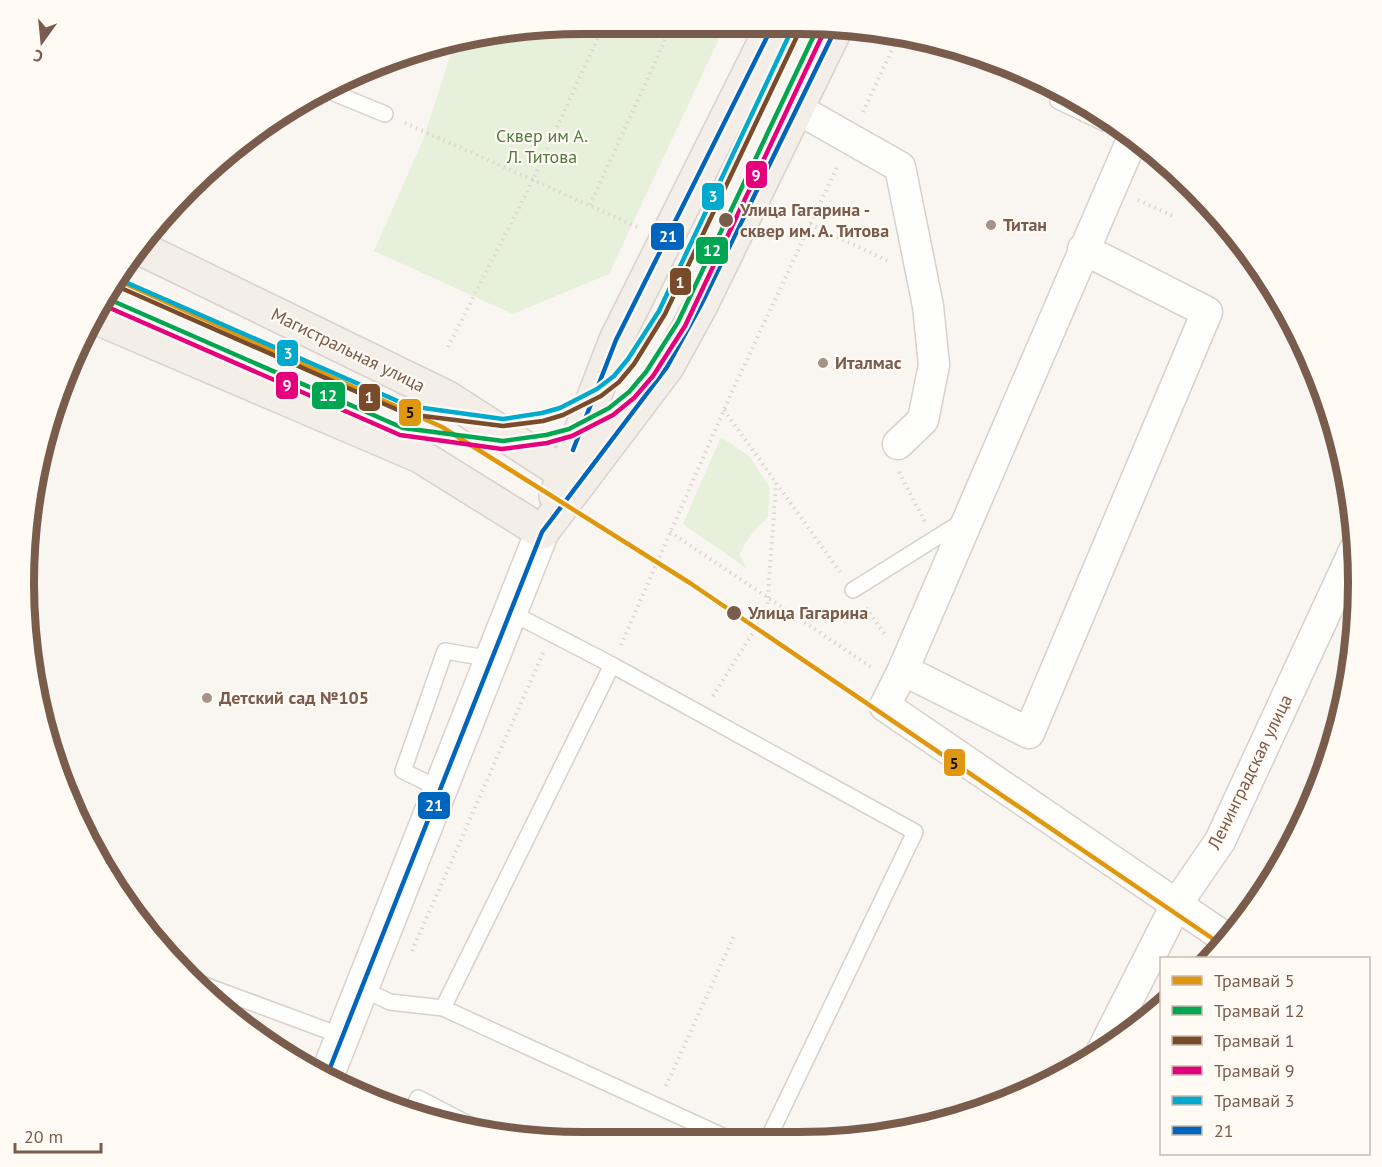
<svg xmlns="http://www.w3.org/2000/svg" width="1382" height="1167" font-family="'PT Sans',sans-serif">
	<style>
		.green { fill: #e7f0db }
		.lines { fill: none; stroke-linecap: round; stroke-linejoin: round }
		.lane-casing { stroke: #d7d1cb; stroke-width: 18 }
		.street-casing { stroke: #d7d1cb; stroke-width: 33 }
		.secondary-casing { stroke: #d9d2cb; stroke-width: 36 }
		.primary-casing { stroke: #dad1cc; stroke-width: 36 }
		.path { stroke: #dcd5d0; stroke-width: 4; stroke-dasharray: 1.5 4.5; stroke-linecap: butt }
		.lane { stroke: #fefefd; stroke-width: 15 }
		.street { stroke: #fefefd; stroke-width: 30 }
		.secondary { stroke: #fefefd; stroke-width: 33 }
		.primary { stroke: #f3eee8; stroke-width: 33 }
		.bus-1-casing { stroke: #fffaf3; stroke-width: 9 }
		.bus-1 { stroke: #0065bd; stroke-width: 4.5 }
		.tram-1-casing { stroke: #fffaf3; stroke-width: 9 }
		.tram-2-casing { stroke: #fffaf3; stroke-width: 9 }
		.tram-3-casing { stroke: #fffaf3; stroke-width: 9 }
		.tram-4-casing { stroke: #fffaf3; stroke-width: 9 }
		.tram-5-casing { stroke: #fffaf3; stroke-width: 9 }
		.tram-1 { stroke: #de970f; stroke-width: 4.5 }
		.tram-2 { stroke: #00a651; stroke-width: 4.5 }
		.tram-3 { stroke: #7a4b2a; stroke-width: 4.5 }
		.tram-4 { stroke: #e5007d; stroke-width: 4.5 }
		.tram-5 { stroke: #00a9ce; stroke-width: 4.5 }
		.stop-dot { fill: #7a5c4d; stroke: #fffaf3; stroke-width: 2 }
		.poi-dot { fill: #a69286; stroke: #fffaf3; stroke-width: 2 }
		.labels { text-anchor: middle; stroke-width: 4.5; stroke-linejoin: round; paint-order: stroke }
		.park-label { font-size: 18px; fill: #537a41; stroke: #fffaf3 }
		.stop-label { font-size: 18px; font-weight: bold; fill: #7a5c4d; stroke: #fffaf3; text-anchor: start }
		.poi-label { font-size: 18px; font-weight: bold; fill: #7a5c4d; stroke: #fffaf3; text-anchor: start }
		.street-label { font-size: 18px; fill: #7a5c4d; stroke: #fffaf3 }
		.rim { fill: none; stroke: #7a5c4d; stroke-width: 8 }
		.line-badge { stroke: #fffaf3; stroke-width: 2 }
		.badge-label { font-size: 16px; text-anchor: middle; font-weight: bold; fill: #fff }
		.pale-badge-label { font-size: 16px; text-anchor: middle; font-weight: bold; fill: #111 }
	</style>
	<rect width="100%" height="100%" fill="#f9f5f0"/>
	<g class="green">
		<polygon points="584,24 725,26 609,274 513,314 374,251 423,140 455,41"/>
		<path d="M721 437 749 456 770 488 768 517C755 529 746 539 740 555L746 568 683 524Z"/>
	</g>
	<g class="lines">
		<g class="lane-casing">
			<g id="lane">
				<polyline points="324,89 385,114"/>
				<polyline points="1058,101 1104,123"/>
				<polyline points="853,590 963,521"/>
				<polyline points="510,612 612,665 915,832 766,1143"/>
				<polyline points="440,789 403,771 445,651 492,659"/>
				<polyline points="188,979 342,1036"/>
				<polyline points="361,988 390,1002 443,1008 738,1143"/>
				<polyline points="443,1008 612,665"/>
				<polyline points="410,1115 418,1098 476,1128"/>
			</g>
		</g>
		<g class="street-casing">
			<g id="street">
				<polyline points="796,108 900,167 928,306 934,365 923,420 898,444"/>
				<polyline points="1083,249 1207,312 1029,733 903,670 1131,142"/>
				<polyline points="903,670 885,706 1227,939"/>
				<polyline points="1101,1053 1176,905 1220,841 1355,549"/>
			</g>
		</g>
		<g class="secondary-casing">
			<polyline id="secondary" points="326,1078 542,532"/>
		</g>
		<g class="primary-casing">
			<g id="primary">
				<polyline points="140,248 448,398 579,483"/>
				<polyline points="95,317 420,456 542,532"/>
				<polyline points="556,496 616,340 772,27"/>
				<polyline points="542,532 667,367 701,305 836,28"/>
			</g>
		</g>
		<g class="path">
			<polyline points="863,112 898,37"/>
			<polyline points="405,123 533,180 604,24"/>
			<polyline points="1138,200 1175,217"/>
			<polyline points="590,205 672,25"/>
			<polyline points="810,224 888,261"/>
			<polyline points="448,347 533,180 637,227"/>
			<polyline points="724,410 840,572"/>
			<polyline points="899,472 925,522"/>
			<polyline points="670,532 871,667"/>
			<polyline points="866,608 886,636"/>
			<polyline points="621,645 730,396 838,165"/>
			<polyline points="713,696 767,610 776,483"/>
			<polyline points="412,951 543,653"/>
			<polyline points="666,1086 734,936"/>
		</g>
		<use href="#lane" class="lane"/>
		<use href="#street" class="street"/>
		<use href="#secondary" class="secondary"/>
		<use href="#primary" class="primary"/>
		<g class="bus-1-casing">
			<g id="bus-1">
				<polyline points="573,450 616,340 772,27"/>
				<polyline points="326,1078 542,532 667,367 701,305 836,28"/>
			</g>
		</g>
		<use href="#bus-1" class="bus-1"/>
		<g class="tram-1-casing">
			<polyline id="tram-1" points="115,279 442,427 690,583 1222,945"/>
		</g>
		<g class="tram-2-casing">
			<polyline id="tram-2" points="106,298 403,428 503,441 546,435 569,429 609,408 629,392 646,372 678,322 816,31"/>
		</g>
		<g class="tram-3-casing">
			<polyline id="tram-3" points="112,284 407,414 503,426 543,421 563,415 601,396 619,382 634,364 665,314 801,28"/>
		</g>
		<g class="tram-4-casing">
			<polyline id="tram-4" points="103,305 400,435 502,449 547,443 572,436 613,415 634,398 653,376 685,326 823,34"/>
		</g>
		<g class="tram-5-casing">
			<polyline id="tram-5" points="116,278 409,406 503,419 542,413 560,408 597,389 614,376 628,359 659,311 793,27"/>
		</g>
		<use href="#tram-1" class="tram-1"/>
		<use href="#tram-2" class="tram-2"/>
		<use href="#tram-3" class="tram-3"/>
		<use href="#tram-4" class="tram-4"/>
		<use href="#tram-5" class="tram-5"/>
	</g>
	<g class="stop-dot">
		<circle cx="726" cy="220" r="8"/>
		<circle cx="734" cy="613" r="8"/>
	</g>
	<g class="poi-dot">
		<circle cx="991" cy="225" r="6"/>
		<circle cx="823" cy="363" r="6"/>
		<circle cx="207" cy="698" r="6"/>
	</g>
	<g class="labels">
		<g class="park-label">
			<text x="542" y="142">Сквер им А.<tspan x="542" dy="21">Л. Титова</tspan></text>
		</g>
		<g class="stop-label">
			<text x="740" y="216">Улица Гагарина -<tspan x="740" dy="21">сквер им. А. Титова</tspan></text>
			<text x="748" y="619">Улица Гагарина</text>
		</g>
		<g class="poi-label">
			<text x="1003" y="231">Титан</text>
			<text x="835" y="369">Италмас</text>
			<text x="219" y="704">Детский сад №105</text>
		</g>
		<g class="street-label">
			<text transform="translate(348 350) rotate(26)" y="6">Магистральная улица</text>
			<text transform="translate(1250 772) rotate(-64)" y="6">Ленинградская улица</text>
		</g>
	</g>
	<path d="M0 0H1382V1167H0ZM583 34H799A549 549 0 0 1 1348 583V583A549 549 0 0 1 799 1132H583A549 549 0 0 1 34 583V583A549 549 0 0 1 583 34Z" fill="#fffaf3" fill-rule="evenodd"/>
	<path class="rim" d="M583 34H799A549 549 0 0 1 1348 583V583A549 549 0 0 1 799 1132H583A549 549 0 0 1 34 583V583A549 549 0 0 1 583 34Z"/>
	<g class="line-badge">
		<rect x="745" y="160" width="23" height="29" rx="6" fill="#e5007d"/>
		<rect x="701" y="182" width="24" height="29" rx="6" fill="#00a9ce"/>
		<rect x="650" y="222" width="35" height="29" rx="6" fill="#0065bd"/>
		<rect x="695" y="236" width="34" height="29" rx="6" fill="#00a651"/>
		<rect x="669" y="267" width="23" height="29" rx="6" fill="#7a4b2a"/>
		<rect x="276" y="339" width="23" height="28" rx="6" fill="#00a9ce"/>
		<rect x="275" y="371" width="24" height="29" rx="6" fill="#e5007d"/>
		<rect x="311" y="381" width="35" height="29" rx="6" fill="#00a651"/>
		<rect x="358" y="383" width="23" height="29" rx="6" fill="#7a4b2a"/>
		<rect x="398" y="398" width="24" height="29" rx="6" fill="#de970f"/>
		<rect x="943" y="748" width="23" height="29" rx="6" fill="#de970f"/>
		<rect x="417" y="791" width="34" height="29" rx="6" fill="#0065bd"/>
	</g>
	<g class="badge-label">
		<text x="756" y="181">9</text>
		<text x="713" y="202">3</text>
		<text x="668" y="242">21</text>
		<text x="712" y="256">12</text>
		<text x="680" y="288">1</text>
		<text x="288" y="359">3</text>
		<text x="287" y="391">9</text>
		<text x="328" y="401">12</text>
		<text x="369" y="403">1</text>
		<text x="434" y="811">21</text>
	</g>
	<g class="pale-badge-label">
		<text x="410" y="418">5</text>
		<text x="954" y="769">5</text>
	</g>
	<rect x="1160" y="957" width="210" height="198" fill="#fffaf3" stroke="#cabbb1" stroke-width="1.5"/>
	<rect x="1172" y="976" width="30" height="9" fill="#de970f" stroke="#cabbb1" stroke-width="1.5"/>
	<text x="1214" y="987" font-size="18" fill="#7a5c4d">Трамвай 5</text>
	<rect x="1172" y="1006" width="30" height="9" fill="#00a651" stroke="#cabbb1" stroke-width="1.5"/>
	<text x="1214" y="1017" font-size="18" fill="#7a5c4d">Трамвай 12</text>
	<rect x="1172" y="1036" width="30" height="9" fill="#7a4b2a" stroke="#cabbb1" stroke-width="1.5"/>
	<text x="1214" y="1047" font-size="18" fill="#7a5c4d">Трамвай 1</text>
	<rect x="1172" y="1066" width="30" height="9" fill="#e5007d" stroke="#cabbb1" stroke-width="1.5"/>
	<text x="1214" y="1077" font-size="18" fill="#7a5c4d">Трамвай 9</text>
	<rect x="1172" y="1096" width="30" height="9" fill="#00a9ce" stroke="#cabbb1" stroke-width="1.5"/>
	<text x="1214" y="1107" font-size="18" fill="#7a5c4d">Трамвай 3</text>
	<rect x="1172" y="1126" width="30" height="9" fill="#0065bd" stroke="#cabbb1" stroke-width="1.5"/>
	<text x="1214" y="1137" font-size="18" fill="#7a5c4d">21</text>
	<g transform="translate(42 42) rotate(195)" stroke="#fffaf3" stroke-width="4.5" paint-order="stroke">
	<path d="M0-4.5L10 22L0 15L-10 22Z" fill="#7a5c4d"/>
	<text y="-9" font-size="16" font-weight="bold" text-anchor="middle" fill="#7a5c4d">С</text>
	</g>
	<path d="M15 1143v9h86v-9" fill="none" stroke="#7a5c4d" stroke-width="3"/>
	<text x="24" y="1143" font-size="18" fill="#7a5c4d" stroke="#fffaf3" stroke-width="4.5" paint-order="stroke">20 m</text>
</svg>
